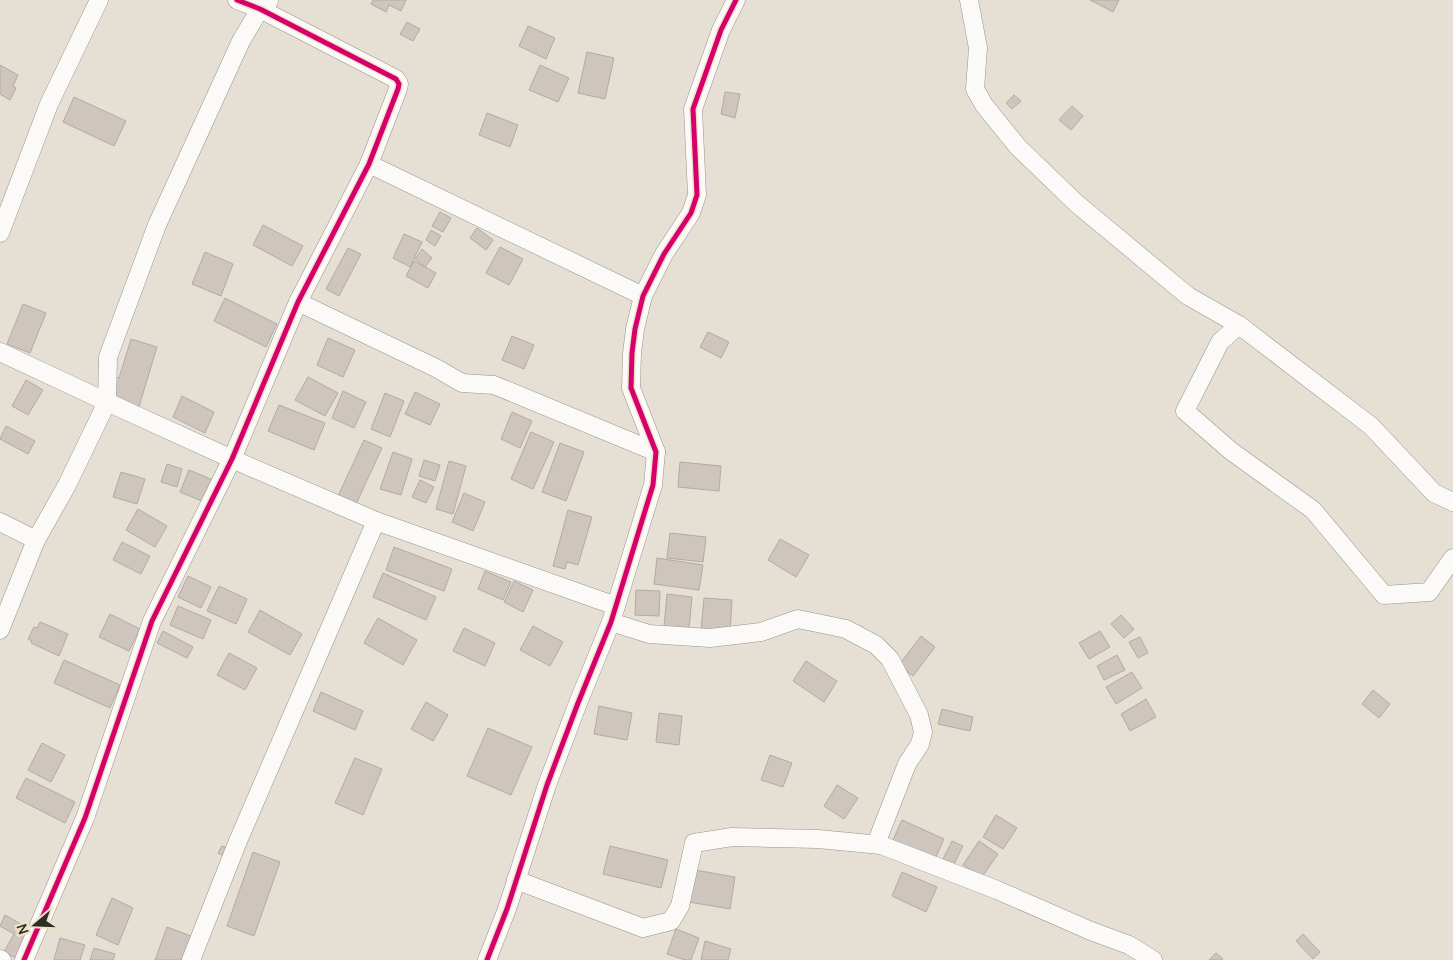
<svg xmlns="http://www.w3.org/2000/svg" width="1453" height="960" font-family="Manrope,sans-serif">
	<style>
		.building { fill: #cec6be; stroke: #b2aba2 }
		.lines { fill: none; stroke-linecap: round; stroke-linejoin: round }
		.minor-casing { stroke: #98938a; stroke-width: 19 }
		.minor { stroke: #fbfaf8; stroke-width: 18 }
		.cycleway-casing { stroke: #eee2cb; stroke-width: 8 }
		.cycleway { stroke: #d6006c; stroke-width: 5 }
	</style>
	<rect width="100%" height="100%" fill="#e6dfd3"/>
	<g class="building">
		<polygon points="373,0 406,0 401,11 389,5 386,12 371,4"/>
		<polygon points="1090,0 1119,0 1113,12"/>
		<polygon points="407,22 420,29 413,41 400,34"/>
		<polygon points="528,26 555,38 546,59 519,46"/>
		<polygon points="587,52 614,58 605,99 578,93"/>
		<polygon points="0,65 18,75 13,86 16,88 10,100 0,94"/>
		<polygon points="540,65 569,78 558,102 529,90"/>
		<polygon points="725,92 740,94 735,118 721,114"/>
		<polygon points="1014,95 1021,101 1012,109 1006,103"/>
		<polygon points="74,97 126,121 114,146 63,122"/>
		<polygon points="1072,106 1083,116 1071,130 1059,120"/>
		<polygon points="487,113 518,125 510,147 479,135"/>
		<polygon points="440,212 451,218 443,232 432,226"/>
		<polygon points="263,225 303,246 292,266 253,245"/>
		<polygon points="477,228 493,240 486,250 470,238"/>
		<polygon points="431,230 441,236 435,246 426,240"/>
		<polygon points="404,234 422,242 410,267 393,258"/>
		<polygon points="500,247 523,259 509,285 486,273"/>
		<polygon points="348,248 361,254 339,296 326,289"/>
		<polygon points="422,249 432,258 425,267 415,259"/>
		<polygon points="205,252 233,264 221,296 192,284"/>
		<polygon points="414,261 436,273 428,288 406,276"/>
		<polygon points="225,298 277,324 266,347 214,321"/>
		<polygon points="23,304 46,313 30,353 7,344"/>
		<polygon points="708,332 729,342 721,358 700,347"/>
		<polygon points="512,336 534,345 524,369 502,360"/>
		<polygon points="328,338 355,350 343,377 317,365"/>
		<polygon points="131,339 157,347 138,410 109,402 116,377 119,378"/>
		<polygon points="308,377 338,393 325,416 295,400"/>
		<polygon points="26,380 43,390 28,415 12,406"/>
		<polygon points="343,391 366,402 354,428 332,418"/>
		<polygon points="415,392 440,404 430,425 405,414"/>
		<polygon points="385,393 404,401 390,437 371,429"/>
		<polygon points="182,396 214,412 205,433 173,417"/>
		<polygon points="279,405 325,423 314,450 268,431"/>
		<polygon points="512,412 532,421 520,448 501,439"/>
		<polygon points="6,426 35,441 28,454 0,439"/>
		<polygon points="531,432 554,442 533,489 511,479"/>
		<polygon points="364,440 382,448 356,504 338,496"/>
		<polygon points="560,443 584,452 566,501 542,492"/>
		<polygon points="393,452 412,459 401,495 380,489"/>
		<polygon points="424,460 440,465 435,481 419,476"/>
		<polygon points="449,461 466,466 453,514 436,509"/>
		<polygon points="680,462 721,466 719,491 678,487"/>
		<polygon points="167,464 182,469 177,487 161,482"/>
		<polygon points="189,470 213,480 204,502 180,492"/>
		<polygon points="121,472 145,479 137,504 113,497"/>
		<polygon points="420,480 434,487 426,503 412,497"/>
		<polygon points="464,493 485,502 473,531 452,522"/>
		<polygon points="138,509 167,526 155,547 126,530"/>
		<polygon points="568,510 592,517 578,565 567,562 565,569 553,566"/>
		<polygon points="670,533 706,537 703,562 667,558"/>
		<polygon points="780,539 809,555 796,577 768,560"/>
		<polygon points="122,542 150,556 141,574 113,560"/>
		<polygon points="394,547 452,569 444,591 386,570"/>
		<polygon points="657,558 703,565 699,590 654,584"/>
		<polygon points="485,571 511,582 503,600 478,589"/>
		<polygon points="383,573 436,597 426,620 373,597"/>
		<polygon points="188,576 211,587 201,608 178,597"/>
		<polygon points="514,581 533,590 523,612 504,602"/>
		<polygon points="219,586 247,599 236,624 207,611"/>
		<polygon points="636,590 660,591 659,616 635,615"/>
		<polygon points="667,594 692,597 689,629 664,627"/>
		<polygon points="704,598 732,600 730,632 701,630"/>
		<polygon points="178,606 211,620 203,639 170,625"/>
		<polygon points="260,610 302,634 290,655 248,632"/>
		<polygon points="110,614 140,629 129,651 99,637"/>
		<polygon points="1121,615 1134,629 1124,638 1111,624"/>
		<polygon points="378,618 417,640 403,665 364,643"/>
		<polygon points="40,622 68,634 59,656 31,643 32,641 28,639 34,627 37,628"/>
		<polygon points="533,626 563,642 550,666 520,650"/>
		<polygon points="464,628 495,643 485,666 453,651"/>
		<polygon points="163,631 193,647 187,658 157,643"/>
		<polygon points="1100,631 1110,647 1089,659 1079,643"/>
		<polygon points="921,636 935,647 913,676 899,665"/>
		<polygon points="1140,637 1148,653 1138,658 1129,642"/>
		<polygon points="229,653 257,668 245,690 217,675"/>
		<polygon points="1117,655 1125,670 1104,680 1097,666"/>
		<polygon points="64,660 120,685 110,708 54,683"/>
		<polygon points="806,661 837,681 824,702 793,681"/>
		<polygon points="1132,672 1142,688 1116,704 1106,687"/>
		<polygon points="1373,690 1390,704 1379,718 1362,704"/>
		<polygon points="321,692 363,711 355,730 313,711"/>
		<polygon points="1146,699 1156,717 1130,731 1121,714"/>
		<polygon points="426,702 448,715 433,741 411,729"/>
		<polygon points="599,706 632,713 627,740 594,734"/>
		<polygon points="942,709 973,717 970,731 938,724"/>
		<polygon points="659,713 682,716 679,745 656,742"/>
		<polygon points="488,728 532,747 511,795 467,776"/>
		<polygon points="42,743 65,755 51,782 28,770"/>
		<polygon points="770,755 792,763 783,787 761,780"/>
		<polygon points="355,758 382,769 363,815 335,803"/>
		<polygon points="26,778 75,802 65,823 16,798"/>
		<polygon points="837,785 858,798 844,819 824,806"/>
		<polygon points="996,815 1017,828 1003,849 983,837"/>
		<polygon points="902,820 944,839 935,859 893,840"/>
		<polygon points="952,841 963,846 954,864 943,859"/>
		<polygon points="979,841 998,854 982,877 963,865"/>
		<polygon points="222,846 230,849 226,857 218,853"/>
		<polygon points="610,846 668,860 661,888 603,874"/>
		<polygon points="253,852 280,862 254,936 227,926"/>
		<polygon points="695,870 735,877 730,909 689,902"/>
		<polygon points="902,872 937,887 926,912 892,896"/>
		<polygon points="112,898 133,908 118,945 96,935"/>
		<polygon points="5,915 33,931 18,959 4,952 14,934 0,926"/>
		<polygon points="167,927 191,936 182,960 155,960"/>
		<polygon points="676,929 699,938 691,960 685,960 667,954"/>
		<polygon points="1303,934 1320,952 1313,959 1296,941"/>
		<polygon points="60,938 85,945 80,960 54,960"/>
		<polygon points="705,941 731,949 728,960 701,960"/>
		<polygon points="94,948 115,954 113,960 90,960"/>
		<polygon points="1216,953 1223,959 1222,960 1209,960"/>
	</g>
	<g class="lines">
		<g class="minor-casing">
			<g id="minor">
				<polyline points="969,0 978,48 975,89 984,105 1018,147 1076,203 1188,296 1239,325 1371,426 1434,493 1453,502"/>
				<polyline points="369,164 643,296"/>
				<polyline points="0,233 49,104 99,0"/>
				<polyline points="298,302 436,368 462,383 494,385 656,452"/>
				<polyline points="1239,325 1220,342 1185,411 1231,451 1313,510 1384,595 1429,592 1453,558"/>
				<polyline points="0,352 107,402 232,459 376,521 616,606"/>
				<polyline points="0,522 36,540"/>
				<polyline points="611,622 649,634 710,638 761,632 798,619 846,629 876,645 890,659 919,715 923,732 920,744 907,764 879,836 878,841 881,845"/>
				<polyline points="0,630 36,540 67,485 107,402 108,357 157,225 241,41 260,9 269,1"/>
				<polyline points="516,880 643,928 671,921 680,906 694,843 732,837 818,839 881,845 997,890 1091,931 1129,945 1153,960"/>
				<polyline points="0,959 2,960"/>
				<polyline points="24,960 85,818 152,621 232,459 298,302 369,164 398,89 399,84 396,79 260,9 237,0"/>
				<polyline points="191,960 238,841 376,521"/>
				<polyline points="487,960 507,909 547,785 578,703 611,622 653,485 656,452 631,388 632,353 635,329 643,296 664,254 691,213 697,195 693,109 721,30 736,0"/>
			</g>
		</g>
		<use href="#minor" class="minor"/>
		<g class="cycleway-casing">
			<g id="cycleway">
				<polyline points="24,960 85,818 152,621 232,459 298,302 369,164 398,89 399,84 396,79 260,9 237,0"/>
				<polyline points="487,960 507,909 547,785 578,703 611,622 653,485 656,452 631,388 632,353 635,329 643,296 664,254 691,213 697,195 693,109 721,30 736,0"/>
			</g>
		</g>
		<use href="#cycleway" class="cycleway"/>
	</g>
	<g transform="translate(35 925) rotate(251)" stroke="#eee2cb" stroke-width="4" paint-order="stroke">
	<path d="M0-4L9 19L0 12L-9 19Z" fill="#322d24"/>
	<text y="-8" font-size="14" font-weight="bold" text-anchor="middle" fill="#322d24">N</text>
	</g>
</svg>
